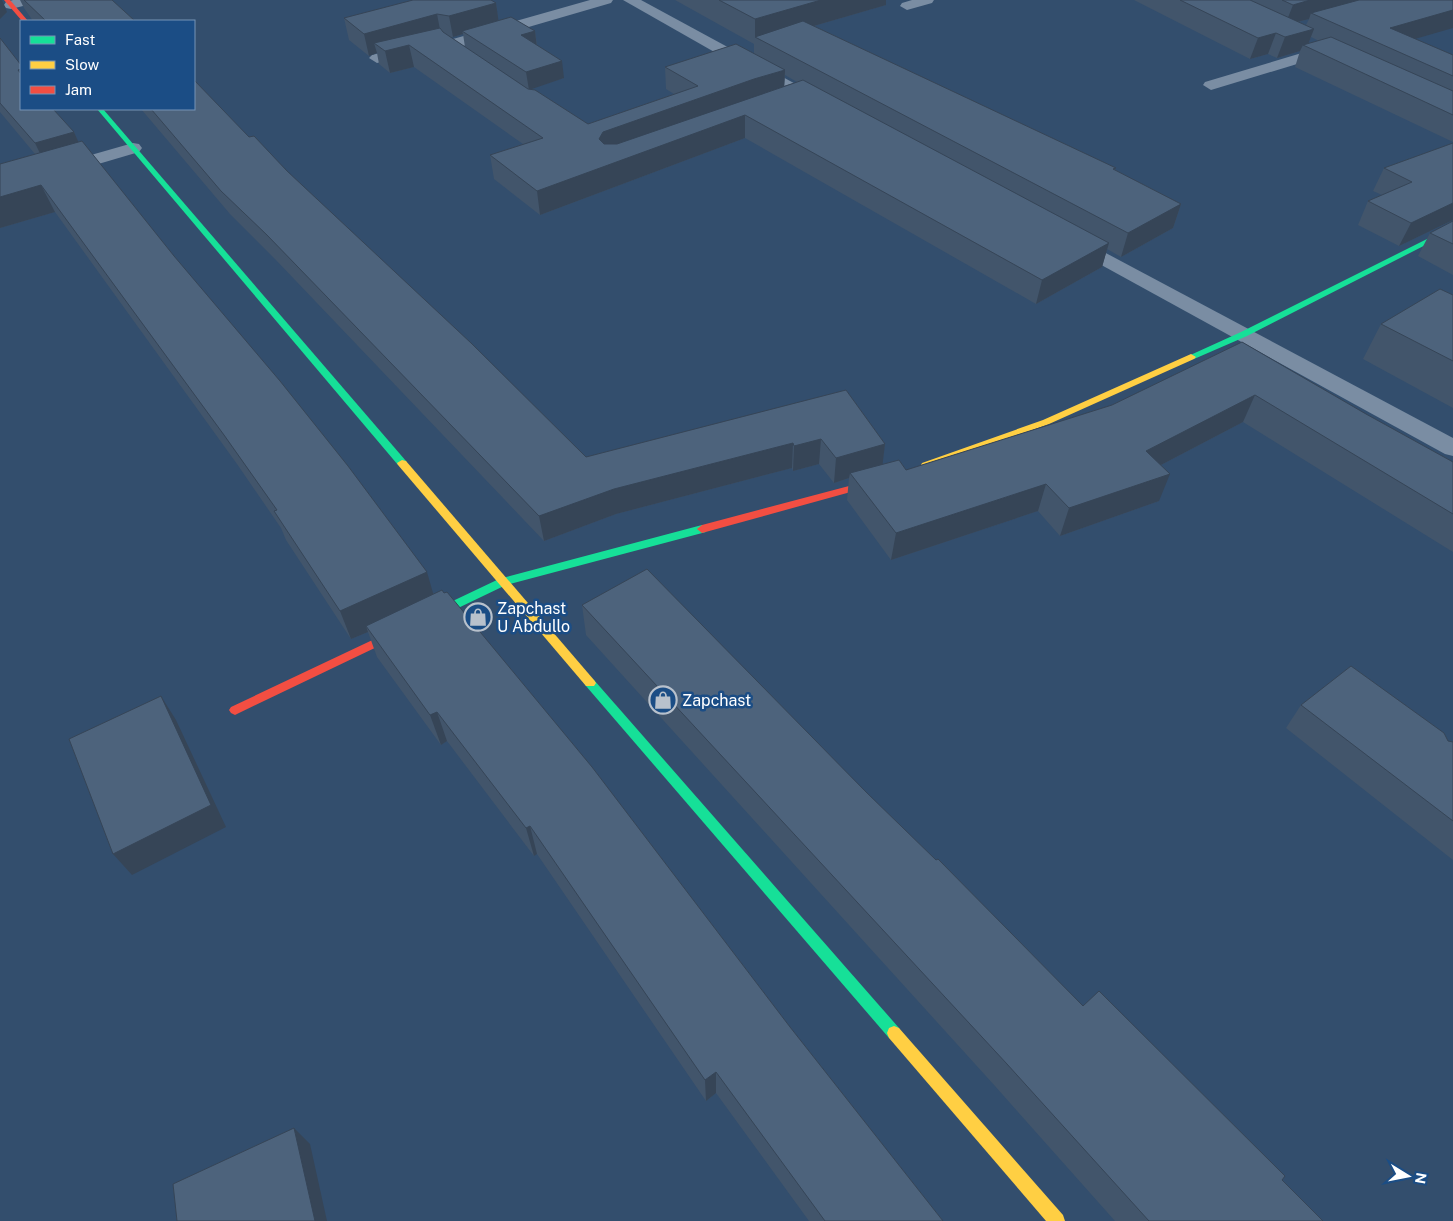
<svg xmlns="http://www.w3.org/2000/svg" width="1453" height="1221" font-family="'Public Sans',sans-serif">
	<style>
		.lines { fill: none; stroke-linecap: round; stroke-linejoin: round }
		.street { fill: #7a8da3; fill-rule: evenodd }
		.fast { fill: #16e098; fill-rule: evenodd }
		.slow { fill: #ffcf43; fill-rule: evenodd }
		.jam { fill: #f24e42; fill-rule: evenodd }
		.wall { fill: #42556b; fill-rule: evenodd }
		.shaded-wall { fill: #364557 }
		.building { fill: #4d637c; stroke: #364557 }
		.labels { text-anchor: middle; stroke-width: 5; stroke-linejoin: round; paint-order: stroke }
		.poi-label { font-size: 16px; fill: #fff; stroke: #1b4d85; text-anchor: start }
	</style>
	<rect width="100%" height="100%" fill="#334e6d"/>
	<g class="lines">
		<g class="street">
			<polygon points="13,0 37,0 35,3 11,9 6,8 4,5 6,2"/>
			<polygon points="590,0 613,0 611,3 453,49 441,47 377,63 369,58 372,55 441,37 453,39"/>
			<polygon points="623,0 641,0 825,100 827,104 825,108 813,108"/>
			<polygon points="912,0 934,0 932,3 907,10 900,6 902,3"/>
			<polygon points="1325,46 1333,51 1330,54 1211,90 1203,85 1205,82"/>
			<polygon points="133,143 139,144 142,148 139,152 0,193 0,181"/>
			<polygon points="1072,235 1453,438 1453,456 1445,454 1065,245 1062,241 1065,237"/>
		</g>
		<g class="fast">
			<polygon points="97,109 103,109 406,461 407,463 406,465 398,465"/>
			<polygon points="1453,226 1453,231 1247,336 1194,359 1188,359 1186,357 1241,332"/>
			<polygon points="702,525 707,529 706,532 506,585 404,634 396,634 394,631 396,628 499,579"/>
			<polygon points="590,678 594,680 899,1028 901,1033 899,1038 894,1040 889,1038 586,686 584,683 586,680"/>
		</g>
		<g class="slow">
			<polygon points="1191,354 1196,357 1194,359 1049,424 930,467 926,468 921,465 922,463 1043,420"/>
			<polygon points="402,460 406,461 594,680 596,683 594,686 586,686 398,465 397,463"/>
			<polygon points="894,1026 899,1028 1063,1215 1065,1221 1046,1221 889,1038 887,1033 889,1028"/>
		</g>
		<g class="jam">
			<polygon points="4,0 10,0 28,21 22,21"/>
			<polygon points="883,477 888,480 887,482 702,533 697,529 702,525"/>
			<polygon points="400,627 404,628 406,631 404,634 239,713 235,715 231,713 229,710 231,707"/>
		</g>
	</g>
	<g class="wall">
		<polygon points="20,0 112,0 135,21 33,21 24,8"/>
		<path d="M675 0H886V5L814 26 1116 168 1115 170 1181 204 1173 228 1121 257 1107 249 1102 267 1036 304 745 138 540 215 494 179 490 155 523 144 414 67 390 73 379 64 377 53 369 56 349 40 344 18 496 3 498 20 535 31 537 45 564 78 530 89 588 124 674 94 666 89 665 67 754 54V44ZM463 34 465 47 450 37H453ZM785 75 797 82 784 86Z"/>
		<path d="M1134 0H1453L1415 39 1453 55V142L1295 67 1300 51 1277 58 1268 54 1250 59ZM1309 19 1306 25 1298 22ZM1311 37 1319 41 1308 44Z"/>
		<polygon points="0,38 21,109 74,132 78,142 434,594 790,1027 943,1221 809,1221 716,1093 706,1101 537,854 534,856 447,741 441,745 377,657 368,632 351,639 286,540 281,528 237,464 55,212 0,228 0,164 35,154 0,112"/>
		<polygon points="141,109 194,109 249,137 287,171 586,457 846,390 885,444 882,464 906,470 1112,405 1242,342 1366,414 1453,462 1453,552 1243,422 1161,465 1159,501 1060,536 1038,511 891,560 847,500 849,478 834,483 819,464 793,471 792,468 616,514 544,541 275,259 230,214"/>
		<polygon points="1453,143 1453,220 1399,246 1358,225 1368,201 1382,195 1373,191 1384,168"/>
		<polygon points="1453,221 1453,275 1418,256 1430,233"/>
		<polygon points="1453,295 1453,408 1363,359 1381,324"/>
		<polygon points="582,605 867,793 1083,1006 1323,1221 1115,1221 995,1086 586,635"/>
		<polygon points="1301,705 1453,742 1453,860 1286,728"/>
	</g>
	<g class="shaded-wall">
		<polygon points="0,0 2,0 7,12 0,19"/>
		<polygon points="821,0 886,0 886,5 762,41 755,37 755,19"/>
		<polygon points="1310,0 1378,0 1311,13 1309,19 1285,25 1293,5"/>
		<polygon points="496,3 499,24 462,31 463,34 453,37 449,16"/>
		<polygon points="1453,10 1453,28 1387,47 1390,28"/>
		<polygon points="437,14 441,35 374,43 377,53 369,56 364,34"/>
		<polygon points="1314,29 1307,47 1303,45 1300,51 1277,58 1285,37"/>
		<polygon points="535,31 537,48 521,35"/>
		<polygon points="1276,33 1268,54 1250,59 1258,38"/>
		<polygon points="409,45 414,67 390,73 385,51"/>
		<polygon points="562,61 564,78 529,90 526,72"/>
		<polygon points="785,70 784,92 605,155 599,139 603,132 754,79"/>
		<polygon points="745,115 745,138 540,215 537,191"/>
		<polygon points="74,132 84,155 46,166 35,143"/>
		<polygon points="41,185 55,212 0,228 0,197"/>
		<polygon points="1453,203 1453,220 1399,246 1411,223"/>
		<polygon points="1181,204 1173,228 1121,257 1128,233"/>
		<polygon points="1109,243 1102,267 1036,304 1042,280"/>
		<polygon points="1255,395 1243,422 1136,478 1146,451"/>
		<polygon points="821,439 819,464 793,471 794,446"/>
		<polygon points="793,443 792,468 616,514 544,541 539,516 614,489"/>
		<polygon points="885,444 882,469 850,473 849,478 834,483 836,458"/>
		<polygon points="1170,474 1159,501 1060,536 1069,508"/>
		<polygon points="1046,484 1038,511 891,560 896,533"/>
		<polygon points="427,572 435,600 366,626 368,632 351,639 340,611"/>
		<polygon points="161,696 176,720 226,827 132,875 113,854"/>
		<polygon points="437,712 447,741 441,745 430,715"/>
		<polygon points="530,826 537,854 534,856 526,828"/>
		<polygon points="716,1072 716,1093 706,1101 705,1080"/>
		<polygon points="294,1128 310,1144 327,1221 315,1221"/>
	</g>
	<g class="building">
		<polygon points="24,0 112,0 135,21 46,21"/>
		<polygon points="413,0 491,0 496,3 449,16 437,14 364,34 344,18"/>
		<polygon points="719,0 821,0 755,19"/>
		<polygon points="1180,0 1250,0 1314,29 1285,37 1276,33 1258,38"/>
		<polygon points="1282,0 1310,0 1293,5"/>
		<polygon points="1359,0 1453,0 1453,10 1390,28 1453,55 1453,76 1311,13"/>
		<polygon points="511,17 535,31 521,35 562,61 526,72 462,31"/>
		<polygon points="803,21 1116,168 1113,169 1181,204 1128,233 755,37"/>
		<polygon points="440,28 443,32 528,89 535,90 588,124 698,86 665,67 736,44 785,70 754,79 603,132 599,139 604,144 617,144 803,80 1109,243 1042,280 745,115 537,191 490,155 543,138 409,45 385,51 374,43"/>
		<polygon points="1331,37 1453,91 1453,115 1303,45"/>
		<polygon points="0,38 21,65 21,69 18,70 21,74 21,109 53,109 74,132 35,143 0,103"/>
		<polygon points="194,80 249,137 254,136 287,171 471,343 586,457 846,390 885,444 836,458 821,439 794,446 793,443 614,489 539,516 267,235 221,191 151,109 194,109"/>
		<polygon points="82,141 174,256 280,381 348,466 427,572 340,611 274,511 277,510 224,435 41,185 0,197 0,164"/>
		<polygon points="1453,143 1453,203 1411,223 1368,201 1412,182 1384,168"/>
		<polygon points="1453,221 1453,244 1430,233"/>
		<polygon points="1440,289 1453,295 1453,361 1381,324"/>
		<polygon points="1242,342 1366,414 1453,462 1453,514 1255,395 1146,451 1170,474 1069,508 1046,484 896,533 850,473 899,460 906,470 1112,405"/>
		<polygon points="647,569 867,793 936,860 938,859 1083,1006 1099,991 1285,1176 1282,1180 1323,1221 1149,1221 1007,1064 582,605"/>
		<polygon points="442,590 444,593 447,592 592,767 790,1027 943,1221 825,1221 716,1072 705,1080 530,826 526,828 437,712 430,715 366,626"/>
		<polygon points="1351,666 1444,733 1448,741 1453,742 1453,821 1301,705"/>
		<polygon points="161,696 211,805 113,854 69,739"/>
		<polygon points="294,1128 315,1221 177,1221 173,1184"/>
	</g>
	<defs>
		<g id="shop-ring" transform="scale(1.4375)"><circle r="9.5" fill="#1b4d85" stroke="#b8c1cc" stroke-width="1.5"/><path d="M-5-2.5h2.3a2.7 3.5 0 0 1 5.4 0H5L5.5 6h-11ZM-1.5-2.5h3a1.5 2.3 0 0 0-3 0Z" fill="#b8c1cc"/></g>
	</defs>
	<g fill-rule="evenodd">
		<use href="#shop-ring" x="478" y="617"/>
		<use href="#shop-ring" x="663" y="700"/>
	</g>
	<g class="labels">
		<g class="poi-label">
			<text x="497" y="614">Zapchast<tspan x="497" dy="18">U Abdullo</tspan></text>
			<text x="682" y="706">Zapchast</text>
		</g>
	</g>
	<rect x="20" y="20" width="175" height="90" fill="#1b4d85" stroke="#7694b6"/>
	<rect x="30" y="36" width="25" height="8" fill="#16e098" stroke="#7694b6"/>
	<text x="65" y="45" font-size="15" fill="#ffffff">Fast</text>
	<rect x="30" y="61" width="25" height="8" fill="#ffcf43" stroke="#7694b6"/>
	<text x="65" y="70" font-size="15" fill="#ffffff">Slow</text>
	<rect x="30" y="86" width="25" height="8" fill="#f24e42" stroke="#7694b6"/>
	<text x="65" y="95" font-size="15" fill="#ffffff">Jam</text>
	<g transform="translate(1408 1176) rotate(100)" stroke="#1b4d85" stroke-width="4" paint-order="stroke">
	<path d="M0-4L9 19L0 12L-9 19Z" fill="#ffffff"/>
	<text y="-8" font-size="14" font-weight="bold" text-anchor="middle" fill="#ffffff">N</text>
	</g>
</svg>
